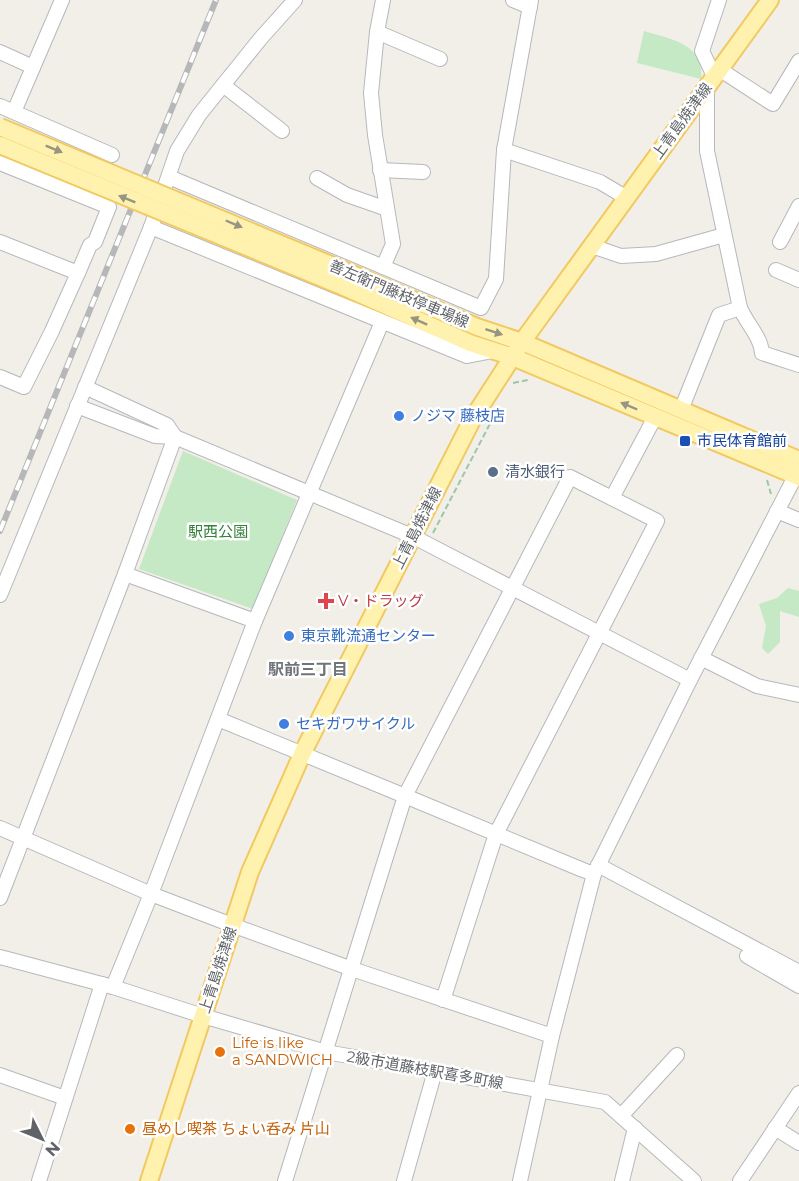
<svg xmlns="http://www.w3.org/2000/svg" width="799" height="1181" font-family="Montserrat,'Noto Sans JP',sans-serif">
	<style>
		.green { fill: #c5e8c5 }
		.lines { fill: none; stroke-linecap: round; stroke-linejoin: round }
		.minor-casing { stroke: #b5b8bc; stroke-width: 16 }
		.major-casing { stroke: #f2c960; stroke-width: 20 }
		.path { stroke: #9cc7a9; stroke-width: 2; stroke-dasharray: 6 3; stroke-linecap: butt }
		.minor { stroke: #fff; stroke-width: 14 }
		.major { stroke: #fff2af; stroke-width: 16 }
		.rail-casing { stroke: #b6b7b8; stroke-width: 6 }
		.rail { stroke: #fff; stroke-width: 4; stroke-dasharray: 11; stroke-linecap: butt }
		.major-bridge-casing { stroke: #f2c960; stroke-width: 20; stroke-linecap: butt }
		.major-bridge { stroke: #fff2af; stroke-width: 16 }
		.oneway { fill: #979581 }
		.shop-dot { fill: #3f7fe0; stroke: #fff; stroke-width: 2 }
		.transit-dot { fill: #1a4fb4; stroke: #fff; stroke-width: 2 }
		.service-dot { fill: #5c6f8a; stroke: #fff; stroke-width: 2 }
		.health-dot { fill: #e0444e; stroke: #fff; stroke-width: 2 }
		.food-dot { fill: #e8710a; stroke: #fff; stroke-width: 2 }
		.labels { text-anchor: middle; stroke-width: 5; stroke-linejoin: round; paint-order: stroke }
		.street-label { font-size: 15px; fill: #5f6368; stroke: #fff }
		.shop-label { font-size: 15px; fill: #366cbe; stroke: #fff; text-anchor: start }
		.transit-label { font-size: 15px; fill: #164399; stroke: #fff; text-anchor: start }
		.service-label { font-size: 15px; fill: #4e5e75; stroke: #fff; text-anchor: start }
		.park-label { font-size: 15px; fill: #348238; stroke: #fff }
		.health-label { font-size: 15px; fill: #be3a42; stroke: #fff; text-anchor: start }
		.food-label { font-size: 15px; fill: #c56008; stroke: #fff; text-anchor: start }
		.neighbourhood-label { font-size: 16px; font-weight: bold; fill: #70757a; stroke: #fff }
	</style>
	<rect width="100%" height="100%" fill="#f1efe8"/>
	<g class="green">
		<path d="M644 31C671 39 705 44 701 79L637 63Z"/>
		<polygon points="183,451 297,500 253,609 139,569"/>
		<polygon points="788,588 799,591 799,617 780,611 780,642 768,654 762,648 766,626 759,604 777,598"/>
	</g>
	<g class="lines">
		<g class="minor-casing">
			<g id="minor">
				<polyline points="383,0 377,32 371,93 375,135 393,244 383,267"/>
				<polyline points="513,0 530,7"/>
				<polyline points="377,32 440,59"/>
				<polyline points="0,52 33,67"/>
				<polyline points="719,69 773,104 799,61"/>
				<polyline points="714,76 702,51 719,0"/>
				<polyline points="223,85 282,131"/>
				<path d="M707 86V151L740 308C747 324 761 337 762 353L799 365"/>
				<polyline points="0,106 112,155"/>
				<polyline points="16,107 62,0"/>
				<polyline points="504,150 600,182 627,198"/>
				<polyline points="0,163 109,207 95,242 90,245 78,273"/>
				<polyline points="380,170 423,172"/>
				<polyline points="169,177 481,308 496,279 504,150 531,0"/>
				<polyline points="317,178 347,195 387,209"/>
				<polyline points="151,227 467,356 493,351"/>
				<polyline points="0,242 78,273 52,331 24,387 0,377"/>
				<polyline points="780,242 799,206"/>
				<polyline points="592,246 621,256 656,254 724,235"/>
				<polyline points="776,270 799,280"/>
				<polyline points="85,387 167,425 175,437"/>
				<polyline points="77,406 155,436 175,437 412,536 690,680"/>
				<polyline points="681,410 719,315 740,308"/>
				<polyline points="612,498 655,417"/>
				<polyline points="777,511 799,520"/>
				<polyline points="125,574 255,621"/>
				<polyline points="0,595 151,227 177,151 199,115 261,38 295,0"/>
				<polyline points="701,658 757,686 799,695"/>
				<polyline points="218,719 405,796 285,1181"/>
				<polyline points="0,828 151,894 232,925 352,969 552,1036"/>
				<polyline points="598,865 799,972"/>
				<polyline points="0,898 125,574 175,437"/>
				<polyline points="747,956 799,986"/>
				<polyline points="0,957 113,987 203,1016 326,1052 605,1102 694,1181"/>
				<polyline points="113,987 151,894 255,621 382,322"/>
				<polyline points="443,1000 496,834 657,521 570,477 405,796 583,870 594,874"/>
				<polyline points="0,1075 65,1098"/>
				<polyline points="621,1116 677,1055"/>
				<polyline points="775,1128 799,1143"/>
				<polyline points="39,1181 102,984"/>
				<polyline points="404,1181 435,1071"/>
				<polyline points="520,1181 552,1036 594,874 690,680 799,469"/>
				<polyline points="622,1181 635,1128"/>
				<polyline points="740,1181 799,1093"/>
			</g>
		</g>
		<g class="major-casing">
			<g id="major">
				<polyline points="343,270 477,327 522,342 799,460"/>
				<polyline points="337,284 470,343 513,357 799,477"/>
				<polyline points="149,1181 250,872 303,752 473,418 522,342 770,0"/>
			</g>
		</g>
		<g class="path">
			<polyline points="513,383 528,380"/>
			<polyline points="767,480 771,494"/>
			<polyline points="433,533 494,416"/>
		</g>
		<use href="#minor" class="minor"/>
		<use href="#major" class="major"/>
		<g class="rail-casing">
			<polyline id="rail" points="0,531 216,0"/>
		</g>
		<use href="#rail" class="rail"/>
		<g class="major-bridge-casing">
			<g id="major-bridge">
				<polyline points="0,127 343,270"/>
				<polyline points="0,145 337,284"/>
			</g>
		</g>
		<use href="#major-bridge" class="major-bridge"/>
	</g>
	<defs><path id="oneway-solid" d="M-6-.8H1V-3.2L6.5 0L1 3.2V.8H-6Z" transform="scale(1.5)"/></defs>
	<g class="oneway">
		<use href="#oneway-solid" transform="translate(54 149) rotate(22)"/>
		<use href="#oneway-solid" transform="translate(127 199) rotate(-158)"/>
		<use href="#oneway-solid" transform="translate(234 224) rotate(23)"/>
		<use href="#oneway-solid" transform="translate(419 321) rotate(-156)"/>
		<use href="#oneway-solid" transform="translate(494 332) rotate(18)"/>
		<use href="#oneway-solid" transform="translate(629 406) rotate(-157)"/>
	</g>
	<g class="shop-dot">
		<circle cx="399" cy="416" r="6"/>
		<circle cx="289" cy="636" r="6"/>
		<circle cx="284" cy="724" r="6"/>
	</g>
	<rect class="transit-dot" x="679" y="435" width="12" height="12" rx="3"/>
	<circle class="service-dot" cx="493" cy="472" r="6"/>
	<path class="health-dot" d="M323 592h6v6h6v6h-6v6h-6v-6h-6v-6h6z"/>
	<g class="food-dot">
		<circle cx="220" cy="1052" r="6"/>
		<circle cx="130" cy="1129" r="6"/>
	</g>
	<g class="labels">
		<g class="street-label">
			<text transform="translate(682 121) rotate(-54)" y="5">上青島焼津線</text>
			<text transform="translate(399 294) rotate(23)" y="5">善左衛門藤枝停車場線</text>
			<text transform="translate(417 528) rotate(-63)" y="5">上青島焼津線</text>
			<text transform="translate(218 970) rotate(-72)" y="5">上青島焼津線</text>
			<text transform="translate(425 1070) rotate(10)" y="5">2級市道藤枝駅喜多町線</text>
		</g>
		<g class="shop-label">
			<text x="411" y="421">ノジマ 藤枝店</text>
			<text x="301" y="641">東京靴流通センター</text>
			<text x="296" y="729">セキガワサイクル</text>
		</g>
		<g class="transit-label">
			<text x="697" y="446">市民体育館前</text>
		</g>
		<g class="service-label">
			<text x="505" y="477">清水銀行</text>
		</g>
		<g class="park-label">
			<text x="218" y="537">駅西公園</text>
		</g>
		<g class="health-label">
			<text x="338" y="606">V・ドラッグ</text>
		</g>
		<g class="food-label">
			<text x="232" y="1048">Life is like<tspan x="232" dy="17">a SANDWICH</tspan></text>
			<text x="142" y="1134">昼めし喫茶 ちょい呑み 片山</text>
		</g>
		<g class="neighbourhood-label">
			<text x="308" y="675">駅前三丁目</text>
		</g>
	</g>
	<g transform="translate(42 1139) rotate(133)" stroke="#ffffff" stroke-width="4.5" paint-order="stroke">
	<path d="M0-4.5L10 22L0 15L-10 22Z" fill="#5f6368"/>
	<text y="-9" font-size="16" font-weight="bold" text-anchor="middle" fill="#5f6368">N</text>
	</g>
</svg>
